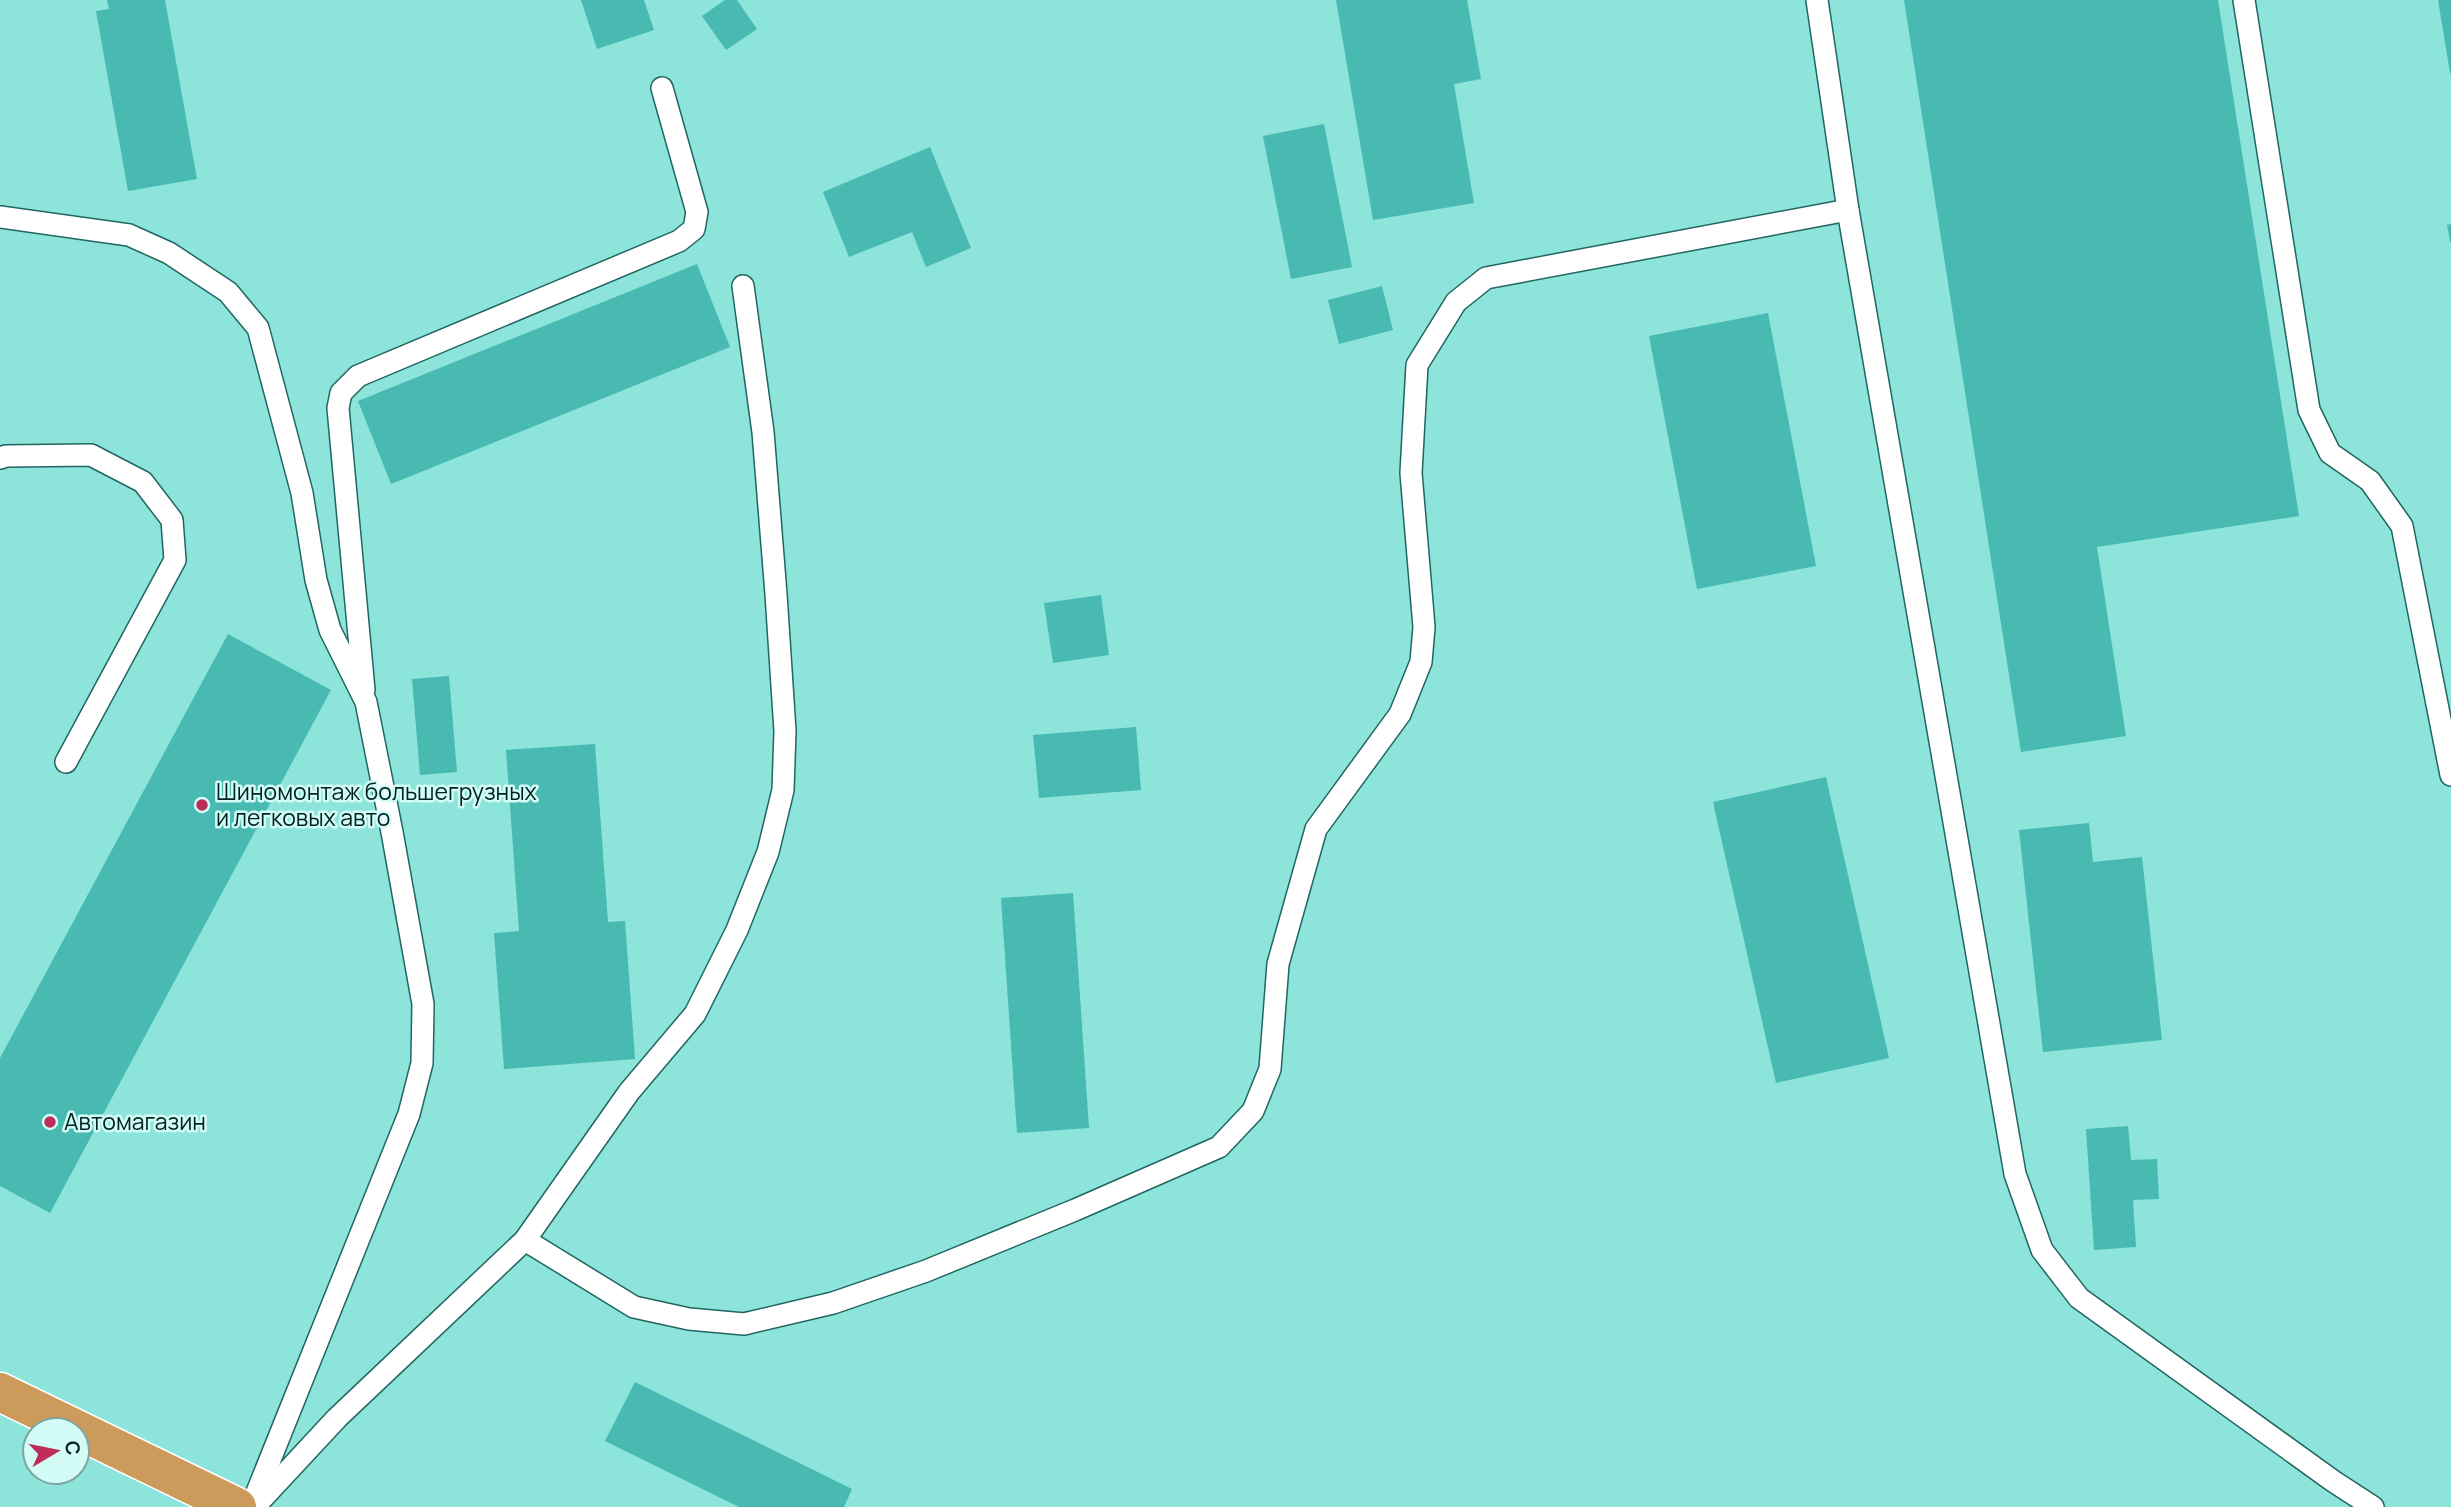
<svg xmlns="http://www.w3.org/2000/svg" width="2451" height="1507" font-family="Manrope,sans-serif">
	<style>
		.building { fill: #48bab1 }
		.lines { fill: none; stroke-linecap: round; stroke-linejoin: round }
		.service-casing { stroke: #216661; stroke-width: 24 }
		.trunk-casing { stroke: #fff; stroke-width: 41 }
		.service { stroke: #fff; stroke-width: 21 }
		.trunk { stroke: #cc9a5b; stroke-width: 38 }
		.poi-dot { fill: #bd2e5a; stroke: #d3fcf7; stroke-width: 2.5 }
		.labels { text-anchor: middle; stroke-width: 5; stroke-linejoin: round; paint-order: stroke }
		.poi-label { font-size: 23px; fill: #002321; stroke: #d3fcf7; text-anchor: start }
	</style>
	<rect width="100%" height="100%" fill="#8ce4db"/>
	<g class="building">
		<polygon points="107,0 165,0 197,179 128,191 96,11 109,9"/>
		<polygon points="581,0 644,0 654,30 597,49"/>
		<polygon points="725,0 737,0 757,29 726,50 702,16"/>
		<polygon points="1336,0 1467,0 1481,79 1454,84 1474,203 1373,220"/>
		<polygon points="1904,0 2218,0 2299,516 2097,547 2126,736 2021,752"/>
		<polygon points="2438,0 2451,0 2451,73 2450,73"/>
		<polygon points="1324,124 1352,267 1291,279 1263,136"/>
		<polygon points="930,147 971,248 926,267 912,232 849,257 823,192"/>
		<polygon points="2451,224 2451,242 2450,242 2447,225"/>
		<polygon points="697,264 730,347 391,484 358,401"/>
		<polygon points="1382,286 1393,330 1339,344 1328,300"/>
		<polygon points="1768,313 1816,566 1697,589 1649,336"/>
		<polygon points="1101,595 1109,655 1053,663 1044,603"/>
		<polygon points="228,634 331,690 50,1213 0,1186 0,1058"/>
		<polygon points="449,676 457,772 420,775 412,679"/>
		<polygon points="1136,727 1141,790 1039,798 1033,735"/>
		<polygon points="595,744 608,922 625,921 635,1059 504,1069 494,933 519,931 506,750"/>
		<polygon points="1826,777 1889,1058 1776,1083 1713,802"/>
		<polygon points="2089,823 2093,862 2142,857 2162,1040 2043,1052 2019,830"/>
		<polygon points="1073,893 1089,1128 1017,1133 1001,898"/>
		<polygon points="2128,1126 2131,1160 2157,1159 2159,1199 2133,1200 2136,1247 2094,1250 2086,1129"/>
		<polygon points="635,1382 852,1489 844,1507 739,1507 605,1441"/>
	</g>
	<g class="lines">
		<g class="service-casing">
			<g id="service">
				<polyline points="1817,0 1848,210 2015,1174 2042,1250 2079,1298 2333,1481 2373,1507"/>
				<polyline points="2244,0 2309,410 2330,453 2370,481 2402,526 2451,775"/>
				<polyline points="0,217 129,235 169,253 228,292 258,328 302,493 316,580 330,630 366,702 392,832 423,1004 422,1063 409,1114 251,1507"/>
				<polyline points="0,458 6,456 91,455 143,482 172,520 175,560 66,762"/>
				<polyline points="364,690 338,408 341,393 358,376 679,241 694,229 697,212 662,88"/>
				<polyline points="525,1240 634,1307 689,1319 744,1324 833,1303 926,1271 1075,1210 1219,1147 1253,1111 1270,1069 1278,964 1316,829 1400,714 1421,662 1424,627 1411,473 1417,365 1456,302 1486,278 1848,210"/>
				<polyline points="258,1503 337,1418 525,1240 629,1092 695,1014 737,930 768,852 783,790 785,731 776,594 763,432 743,286"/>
			</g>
		</g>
		<g class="trunk-casing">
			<polyline id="trunk" points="0,1392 237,1507"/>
		</g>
		<use href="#service" class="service"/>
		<use href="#trunk" class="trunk"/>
	</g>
	<g class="poi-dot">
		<circle cx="202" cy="805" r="7"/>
		<circle cx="50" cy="1122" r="7"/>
	</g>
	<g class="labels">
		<g class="poi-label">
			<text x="216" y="800">Шиномонтаж большегрузных<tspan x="216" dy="26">и легковых авто</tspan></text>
			<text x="64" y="1130">Автомагазин</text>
		</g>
	</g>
	<g transform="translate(56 1451) rotate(80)"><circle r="33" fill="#d3fcf7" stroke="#7fa5a1" stroke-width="2"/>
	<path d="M0-5L12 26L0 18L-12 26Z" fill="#bd2e5a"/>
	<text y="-10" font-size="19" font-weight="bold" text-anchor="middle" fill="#002321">С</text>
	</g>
</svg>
